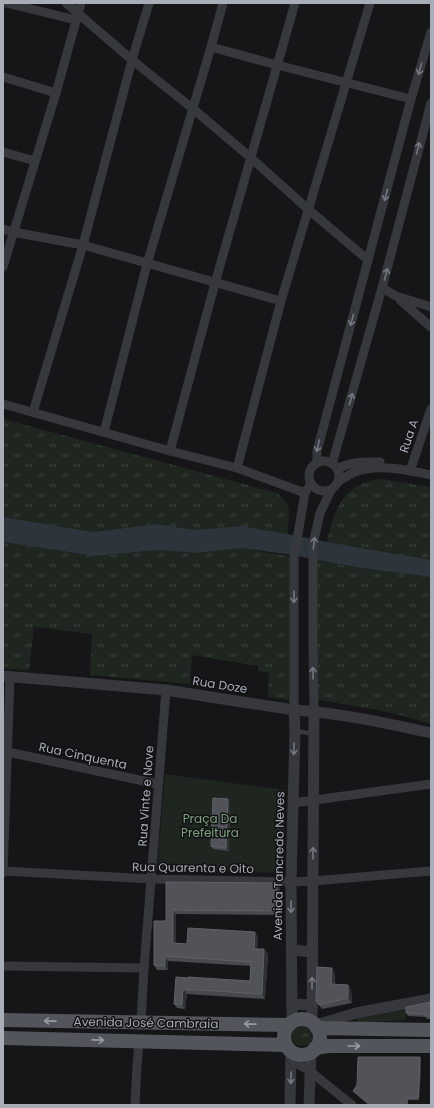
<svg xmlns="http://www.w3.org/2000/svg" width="434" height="1108" font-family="Poppins,sans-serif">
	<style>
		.grass { fill: url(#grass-tufts) }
		.green { fill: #1e261f }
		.water { fill: #2c353c }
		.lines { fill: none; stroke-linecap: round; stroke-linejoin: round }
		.service { stroke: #37383d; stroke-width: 4.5 }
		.minor { stroke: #37383d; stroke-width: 9 }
		.tertiary { stroke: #37383d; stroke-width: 11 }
		.primary { stroke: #53555c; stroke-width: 14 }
		.wall { fill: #47494d }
		.shaded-wall { fill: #2f3033 }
		.building { fill: #525359; stroke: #5f6168 }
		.oneway { stroke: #757881 }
		.oneway2 { stroke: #979ba6 }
		.labels { text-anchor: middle; stroke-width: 3; stroke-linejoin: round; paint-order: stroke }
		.street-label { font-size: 12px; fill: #a8adb8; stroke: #111113 }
		.park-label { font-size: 12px; fill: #7fa381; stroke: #111113 }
	</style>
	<defs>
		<pattern id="grass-tufts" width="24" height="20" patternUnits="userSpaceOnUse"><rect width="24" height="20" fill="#1e261f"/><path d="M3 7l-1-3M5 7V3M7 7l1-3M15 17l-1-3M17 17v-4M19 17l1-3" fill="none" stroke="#3c433d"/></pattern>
	</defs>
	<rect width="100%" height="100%" fill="#161618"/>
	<g class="grass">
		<polygon points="3,419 277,493 287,503 289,510 288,534 241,526 194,530 157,524 93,532 3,517"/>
		<path d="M383 479 431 487V560L327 542C334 508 345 481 383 479Z"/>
		<polygon points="3,542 95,556 158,550 197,553 241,548 294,557 294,701 268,697 269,673 258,671 258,666 192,655 190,684 90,675 92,634 34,627 29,670 3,669"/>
		<path d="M317 560 361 568 431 577V724C393 711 353 706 314 699Z"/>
		<circle cx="302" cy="1034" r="12"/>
	</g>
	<g class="green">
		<polygon points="165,774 285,790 284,873 157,870"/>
		<polygon points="405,1010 406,1020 360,1023 356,1020 358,1018"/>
	</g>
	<polygon class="water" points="3,517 93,532 157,524 194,530 241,526 288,534 327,542 431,560 431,577 361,568 286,554 241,548 197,553 158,550 95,556 3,542"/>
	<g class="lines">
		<polyline class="service" points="296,731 314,734"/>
		<g class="minor">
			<polyline points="6,3 76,20"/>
			<polyline points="66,3 132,60 192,108 250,157 309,210 368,260"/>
			<polyline points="211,47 277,65 411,99"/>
			<polyline points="3,77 56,93"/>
			<polyline points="3,152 35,161"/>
			<polyline points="3,229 13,232 83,245 281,301"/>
			<polyline points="3,267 56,93 81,3"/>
			<polyline points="382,288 396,296 431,307"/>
			<polyline points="400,300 431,327"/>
			<polyline points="3,404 170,451 237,468 305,493"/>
			<polyline points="33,412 83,245 132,60 149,3"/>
			<polyline points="104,432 147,264 211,47 223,3"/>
			<polyline points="170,451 215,283 295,3"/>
			<circle cx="324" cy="476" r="15"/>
			<polyline points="317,463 317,451 411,99 431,32"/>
			<polyline points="332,464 382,288 431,103"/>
			<polyline points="237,468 281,301 370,3"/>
			<path d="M337 469C352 461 363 462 380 462"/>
			<polyline points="410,471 431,409"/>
			<path d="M339 481C344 478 350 474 355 472 377 463 408 470 431 475"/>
			<polyline points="294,710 294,557 305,493 311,483"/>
			<polyline points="314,712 313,645 313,544 320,513 331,490"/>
			<polyline points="3,751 158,784"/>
			<polyline points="293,803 431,784"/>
			<polyline points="3,871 152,879 291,882 313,881 431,871"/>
			<polyline points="3,873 10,677"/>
			<polyline points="3,966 144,968"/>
			<polyline points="141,1023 144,968 166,690"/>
			<polyline points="291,1060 311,1072 352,1105"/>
			<polyline points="135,1105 137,1066 139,1041"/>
		</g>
		<g class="tertiary">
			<path d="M3 676 166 690 294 710C340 713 386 723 431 733"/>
			<polyline points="291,950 313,952"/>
			<polyline points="292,1004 312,1005"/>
			<polyline points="292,1022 291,882 295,731 294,710"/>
			<polyline points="312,1022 314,712"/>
			<polyline points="316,1025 356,1013 431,999"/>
			<polyline points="290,1105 291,1051"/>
			<polyline points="309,1105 311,1052"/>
		</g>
		<g class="primary">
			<circle cx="302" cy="1037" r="18"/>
			<polyline points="3,1020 289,1025"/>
			<polyline points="317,1028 431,1030"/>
			<polyline points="3,1038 286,1045"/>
			<polyline points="315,1048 328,1046 431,1046"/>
		</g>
	</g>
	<g class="wall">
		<polygon points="230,802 229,851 213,849 211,846"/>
		<polygon points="166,882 280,888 280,915 176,914 176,943 187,944 258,937 257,949 264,949 268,954 265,999 187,994 185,1009 177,1008 174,1004 188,978 250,981 251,966 168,961 168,970 157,970 154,965 166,921"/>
		<polygon points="335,973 335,984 348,985 351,990 352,1003 322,1009 316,1001"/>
		<polygon points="431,1002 431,1019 427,1019 426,1017 408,1016 406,1013"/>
		<polygon points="420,1057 421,1059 420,1087 419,1100 408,1100 408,1105 369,1105 353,1091"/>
	</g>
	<g class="shaded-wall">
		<polygon points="228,799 230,802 229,851 226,848"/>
		<polygon points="277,883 280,888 280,915 277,911"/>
		<polygon points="173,910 176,914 176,948 173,943"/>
		<polygon points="255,932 258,937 257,953 254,949"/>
		<polygon points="264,949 268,954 265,999 262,994"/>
		<polygon points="165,956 168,961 168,970 165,966"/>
		<polygon points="332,968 335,973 334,989 331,984"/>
		<polygon points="348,985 351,990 352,1003 348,998"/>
		<polygon points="183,989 187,994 185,1009 182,1005"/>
		<polygon points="420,1057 421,1059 420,1087 419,1100 418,1098"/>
		<polygon points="407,1098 408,1100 408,1105 407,1105"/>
	</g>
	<g class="building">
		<polygon points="213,798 228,799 226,848 211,846"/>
		<polygon points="166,882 277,883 277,911 173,910 173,943 187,944 188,928 255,932 254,949 264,949 262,994 183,989 182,1005 174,1004 176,977 188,978 188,977 250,981 251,962 165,956 165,966 154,965 154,921 166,921"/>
		<polygon points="317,967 332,968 331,984 348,985 348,998 319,1005 316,1001"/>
		<polygon points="431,1002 431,1016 425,1016 425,1014 406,1013 406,1007"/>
		<polygon points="358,1057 420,1057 419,1085 418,1098 407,1098 407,1105 370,1105 353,1091 357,1085"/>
	</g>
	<defs><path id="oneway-shaft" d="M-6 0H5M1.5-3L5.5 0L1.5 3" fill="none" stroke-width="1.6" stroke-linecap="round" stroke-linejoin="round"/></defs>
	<g class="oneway">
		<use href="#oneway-shaft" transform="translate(420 69) rotate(106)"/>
		<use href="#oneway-shaft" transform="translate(418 148) rotate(-76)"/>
		<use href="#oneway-shaft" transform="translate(386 195) rotate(105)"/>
		<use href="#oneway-shaft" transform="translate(386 274) rotate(-76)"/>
		<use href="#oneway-shaft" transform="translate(352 320) rotate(105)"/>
		<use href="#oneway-shaft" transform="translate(351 399) rotate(-74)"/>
		<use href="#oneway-shaft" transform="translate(318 446) rotate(103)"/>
		<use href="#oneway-shaft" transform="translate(314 543) rotate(-83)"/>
		<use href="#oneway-shaft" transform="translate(294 597) rotate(90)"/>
		<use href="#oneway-shaft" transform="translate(313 673) rotate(-91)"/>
		<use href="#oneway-shaft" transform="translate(294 749) rotate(92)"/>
		<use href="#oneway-shaft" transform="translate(313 853) rotate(-90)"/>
		<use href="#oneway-shaft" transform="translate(291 907) rotate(90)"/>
		<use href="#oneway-shaft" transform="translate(312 983) rotate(-90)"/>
		<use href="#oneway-shaft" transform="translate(291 1078) rotate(92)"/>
	</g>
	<g class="oneway2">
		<use href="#oneway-shaft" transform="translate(50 1021) rotate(-179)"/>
		<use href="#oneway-shaft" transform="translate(250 1024) rotate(-179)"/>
		<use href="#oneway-shaft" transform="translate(98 1040) rotate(1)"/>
		<use href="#oneway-shaft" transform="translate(354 1046)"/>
	</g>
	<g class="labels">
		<g class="street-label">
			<text transform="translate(409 436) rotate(-71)" y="4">Rua A</text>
			<text transform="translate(220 685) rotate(9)" y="4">Rua Doze</text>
			<text transform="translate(83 756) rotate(12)" y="4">Rua Cinquenta</text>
			<text transform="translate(146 796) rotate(-86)" y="4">Rua Vinte e Nove</text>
			<text transform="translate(279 866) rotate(-89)" y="4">Avenida Tancredo Neves</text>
			<text transform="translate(193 868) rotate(1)" y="4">Rua Quarenta e Oito</text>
			<text transform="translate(146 1023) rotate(1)" y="4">Avenida José Cambraia</text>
		</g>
		<g class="park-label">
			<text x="210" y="823">Praça Da<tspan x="210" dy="14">Prefeitura</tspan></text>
		</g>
	</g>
	<rect width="434" height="1108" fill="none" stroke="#a8adb8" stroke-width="8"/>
</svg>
